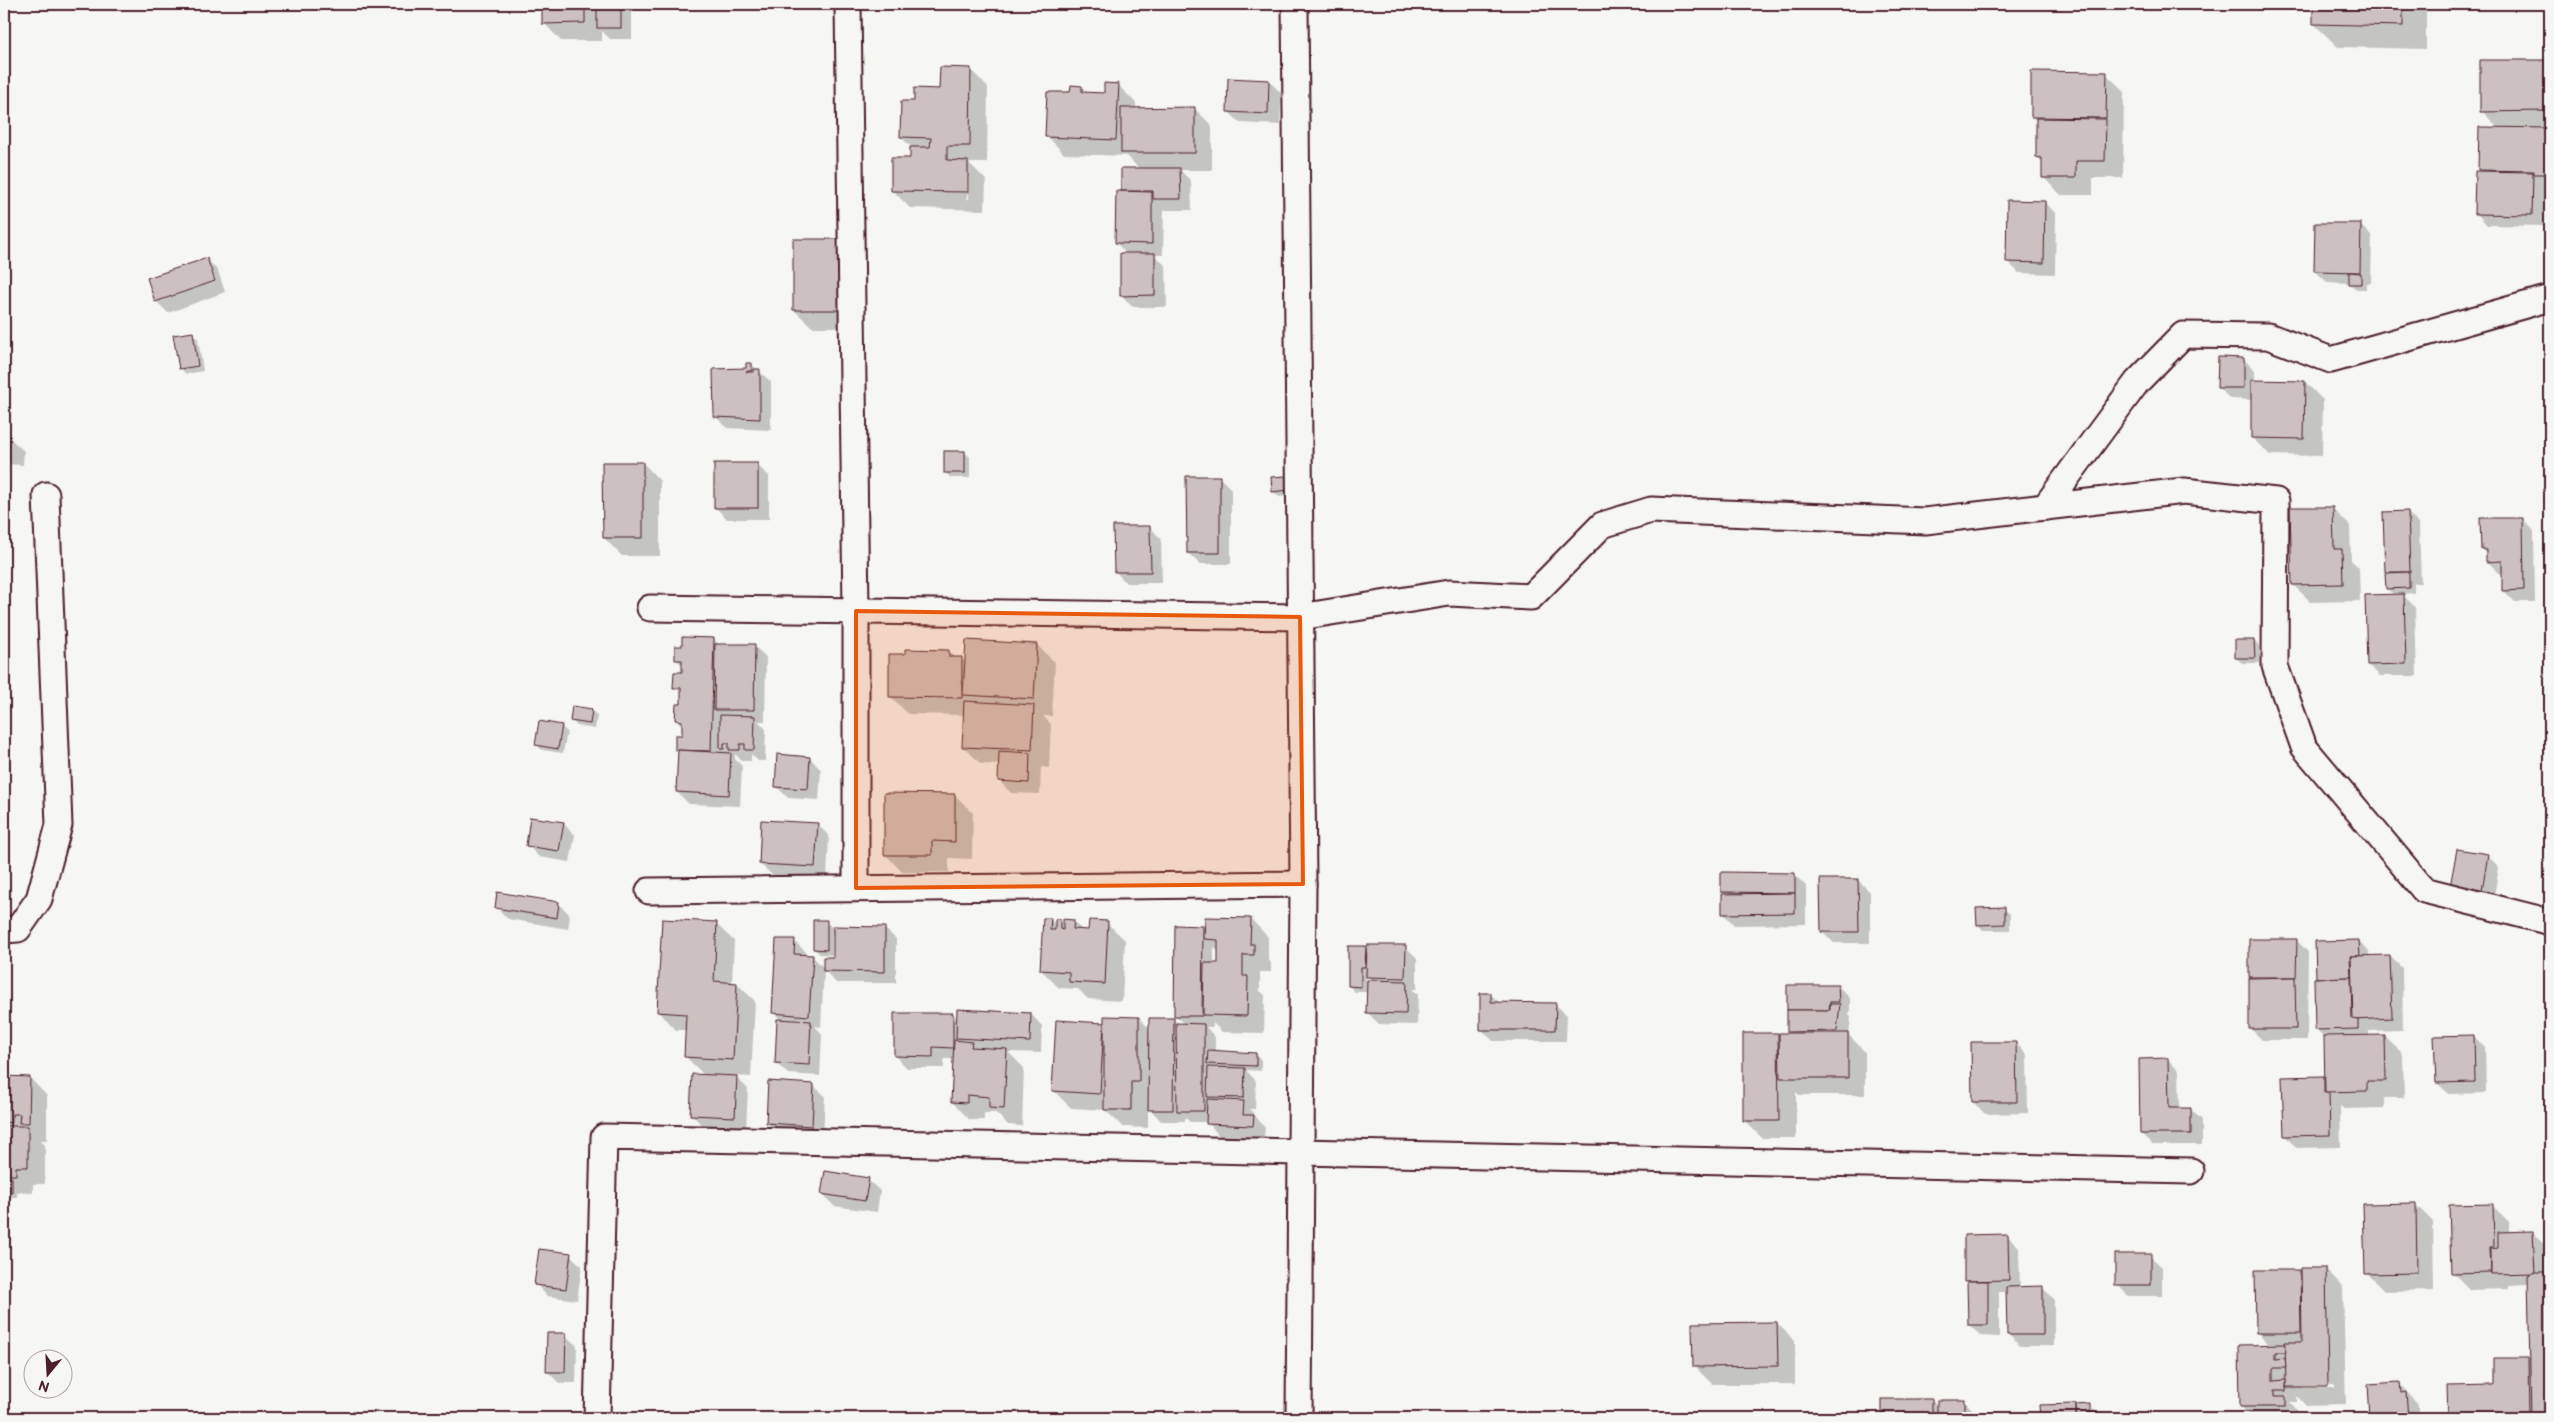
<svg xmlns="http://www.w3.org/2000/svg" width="2554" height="1422" font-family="'Balsamiq Sans',sans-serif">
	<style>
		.shadow { fill: #0003; fill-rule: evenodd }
		.building { fill: #ccc1c0; stroke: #4a1f2b }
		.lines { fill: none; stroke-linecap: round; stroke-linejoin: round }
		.minor-casing { stroke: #4a1f2b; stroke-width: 29 }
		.minor { stroke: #f6f6f2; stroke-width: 25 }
		.marked { fill: #e8590c; fill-opacity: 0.2; stroke: #e8590c; stroke-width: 4; stroke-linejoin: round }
	</style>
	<rect width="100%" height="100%" fill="#f6f6f2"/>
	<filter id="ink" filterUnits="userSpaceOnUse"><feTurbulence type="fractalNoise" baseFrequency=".02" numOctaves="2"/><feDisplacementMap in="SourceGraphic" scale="10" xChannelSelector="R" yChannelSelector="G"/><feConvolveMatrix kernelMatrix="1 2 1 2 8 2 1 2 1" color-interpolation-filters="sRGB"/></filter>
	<g filter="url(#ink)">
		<g class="shadow">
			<polygon points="544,4 632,4 632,39 610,39 602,31 602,41 561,41 544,23"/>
			<polygon points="2314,4 2426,4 2426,49 2338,47 2314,24"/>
			<polygon points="2547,61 2550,65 2550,188 2544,188 2544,226 2487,225 2476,213 2482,172 2479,169 2499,129 2482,111"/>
			<path d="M970 69 988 87 987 163H969L986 180 985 210 910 208 892 190 911 160V147L901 137 941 90ZM967 177H969V199H967Z"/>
			<polygon points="2106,74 2124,91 2123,178 2093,178 2093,195 2061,195 2043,177 2043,163 2037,157 2038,122 2032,116"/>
			<polygon points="1269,81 1281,93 1280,125 1240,123 1228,111"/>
			<polygon points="1118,85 1136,103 1136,109 1194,108 1212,126 1212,170 1180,170 1191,181 1192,210 1164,210 1163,255 1155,255 1166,266 1167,307 1133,307 1121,295 1127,254 1116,243 1123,193 1122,170 1140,170 1127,156 1064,154 1047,136 1071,94 1082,87 1088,93 1105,94"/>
			<polygon points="2045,202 2056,214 2055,274 2019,273 2008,262"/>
			<polygon points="2360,225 2372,236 2371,283 2366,283 2366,289 2356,289 2349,283 2327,282 2315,271"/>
			<polygon points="838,240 856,258 856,327 812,327 794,310"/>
			<polygon points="207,259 218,271 225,292 168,313 156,301"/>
			<polygon points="192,334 198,339 203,371 186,374 180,368"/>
			<polygon points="2244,359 2255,371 2255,381 2305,382 2323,400 2322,456 2270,455 2252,438 2252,400 2230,399 2219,388"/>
			<polygon points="751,364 771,382 771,430 727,428 715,416"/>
			<polygon points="4,433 24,451 23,465 5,464 4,487"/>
			<polygon points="964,452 970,457 970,478 951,478 945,472"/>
			<polygon points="643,463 660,481 660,556 622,556 604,538"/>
			<polygon points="757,465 769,476 769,519 727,519 715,507"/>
			<polygon points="1219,477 1231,489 1231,564 1200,564 1188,553"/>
			<polygon points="1286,477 1291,483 1293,495 1279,497 1273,491"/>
			<polygon points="2332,508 2350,526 2351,560 2359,568 2360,601 2311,602 2293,585"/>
			<polygon points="2408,513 2419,524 2421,583 2414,583 2414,593 2402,594 2415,607 2417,676 2380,676 2368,665 2394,595 2387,589 2389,574 2387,571"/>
			<polygon points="2523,519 2534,531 2535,602 2515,602 2503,590 2503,573 2499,573 2487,561 2487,555 2482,549"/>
			<polygon points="1150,527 1161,539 1162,583 1126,583 1115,571"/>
			<polygon points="714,639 719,645 754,646 766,657 765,721 758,721 766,729 765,761 758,761 751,754 751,761 742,761 735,754 735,759 742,766 740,806 689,804 677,792 679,752 676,749 683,736 683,727 677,720 682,706 682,695 675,687 683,674 683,666 676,659 683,647"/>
			<polygon points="2254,641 2260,646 2260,663 2242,663 2236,658"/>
			<polygon points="1037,645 1055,663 1052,716 1043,716 1051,724 1049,768 1041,767 1040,794 1011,793 999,781 1000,765 981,764 963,746 965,715 908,714 890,696 949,651 956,658 962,659 966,663"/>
			<polygon points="592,710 597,716 595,729 577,726 571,720"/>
			<polygon points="561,726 567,732 563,753 542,750 536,744"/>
			<polygon points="810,758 821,770 819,800 788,798 776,786"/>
			<polygon points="955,795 973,813 972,859 949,858 949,872 902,872 885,854"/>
			<polygon points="563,823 575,835 570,862 539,857 527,845"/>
			<polygon points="817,824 829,836 827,878 772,875 760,864"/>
			<polygon points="2487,855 2499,867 2492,908 2462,903"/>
			<polygon points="1794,874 1806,886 1806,924 1734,925 1723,913 1725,895 1722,892"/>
			<polygon points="1858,880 1870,892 1870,943 1834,943 1822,932"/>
			<polygon points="559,904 570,915 568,929 508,919 496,907"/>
			<polygon points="2004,909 2010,914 2010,930 1983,930 1978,924"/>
			<polygon points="1050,919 1056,925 1060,920 1065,925 1073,921 1083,931 1089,931 1107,923 1125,940 1122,1001 1088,999 1078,989 1059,988 1041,970"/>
			<path d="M1251 919 1268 937V959L1271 963V972H1260V991L1265 995 1264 1033 1222 1032 1213 1023V1027H1206L1215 1037V1052L1256 1054 1261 1060V1071L1246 1070 1256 1081 1255 1109H1250L1265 1128 1264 1137 1219 1136 1208 1122H1190L1185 1117V1121H1161L1148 1107V1128L1123 1127 1105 1110 1071 1108 1054 1091 1057 1021 1105 1024 1139 1018 1150 1029 1174 1020 1179 1025H1185L1175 1015 1202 927 1206 930ZM1214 947 1219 952V965L1214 964Z"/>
			<polygon points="826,922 834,929 884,928 896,939 896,983 836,983 824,970 821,1027 815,1026 822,1034 820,1076 788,1074 776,1063 782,1021 774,1013 794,941 806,952 806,956 812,956 825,969 834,958 834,935 832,935 832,955 820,954 814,949"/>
			<polygon points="716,924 734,941 732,984 737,984 755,1001 751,1077 735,1076 748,1089 746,1129 703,1126 691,1114 705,1076 685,1056 687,1030 676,1030 658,1012"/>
			<polygon points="2250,940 2296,940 2308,952 2307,1040 2262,1040 2251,1029"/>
			<polygon points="2359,941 2370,953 2370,957 2390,956 2402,968 2403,1030 2369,1031 2369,1037 2385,1037 2403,1054 2404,1098 2384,1098 2384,1108 2344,1109 2340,1106 2341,1147 2297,1148 2285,1136 2324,1078 2326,1080 2325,1038 2317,1030 2316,942"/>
			<path d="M1405 946 1417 958V989H1412L1418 994 1417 1025 1379 1024 1367 1012 1368 992H1355L1349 986 1365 947 1368 950ZM1366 975 1372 981H1366Z"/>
			<polygon points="1838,986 1850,998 1850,1013 1847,1013 1851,1017 1849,1035 1865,1052 1865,1095 1799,1095 1796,1092 1796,1138 1762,1138 1745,1121 1744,1034 1791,1034 1789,1031"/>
			<polygon points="1491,995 1500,1003 1555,1004 1567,1015 1566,1041 1493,1041 1481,1029"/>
			<polygon points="953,1014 958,1020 1031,1014 1042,1026 1041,1053 1008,1052 1024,1068 1022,1126 1008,1125 996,1113 984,1113 984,1120 970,1120 952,1102 954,1059 944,1059 944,1068 907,1068 895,1056"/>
			<polygon points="2474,1036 2485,1048 2486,1093 2449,1094 2437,1083"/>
			<polygon points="2016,1043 2027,1055 2028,1113 1985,1114 1973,1102"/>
			<polygon points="2168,1060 2179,1071 2180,1109 2190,1109 2202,1120 2202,1145 2153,1145 2141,1134"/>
			<polygon points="4,1078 30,1078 47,1096 47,1140 40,1140 45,1145 45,1184 33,1184 33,1193 17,1192 17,1197 4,1197"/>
			<polygon points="813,1085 825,1096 823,1137 779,1135 767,1123"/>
			<polygon points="868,1180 880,1191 877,1212 834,1206 822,1194"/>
			<polygon points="2415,1204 2433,1222 2434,1290 2384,1291 2366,1273"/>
			<polygon points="2492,1205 2510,1223 2510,1233 2533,1233 2545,1244 2545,1273 2550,1273 2550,1418 2449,1418 2448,1387 2495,1386 2527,1359 2531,1362 2529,1284 2508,1285 2508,1289 2470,1290 2452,1272"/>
			<polygon points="1965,1236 2008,1236 2019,1247 2020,1288 2042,1287 2054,1299 2054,1346 2020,1346 2008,1334 2008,1292 1999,1292 1999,1337 1981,1336 1969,1325"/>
			<polygon points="570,1255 582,1266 577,1300 547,1296 536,1284"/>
			<polygon points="2150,1256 2162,1267 2162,1296 2128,1296 2117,1284"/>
			<path d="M2326 1269 2343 1287 2346 1404 2305 1405 2297 1396V1402H2290L2297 1410V1418H2253L2241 1407 2270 1345 2258 1333 2256 1272ZM2335 1385V1388H2303V1386Z"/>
			<polygon points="1777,1323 1795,1341 1795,1384 1712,1384 1694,1366"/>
			<polygon points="565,1335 577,1346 576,1383 559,1383 547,1371"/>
			<polygon points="2400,1384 2418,1405 2418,1418 2371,1418 2369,1385"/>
			<polygon points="1883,1400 1932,1400 1938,1406 1964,1401 1981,1418 1883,1418"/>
			<polygon points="2041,1406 2076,1406 2078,1408 2090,1406 2098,1414 2113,1414 2117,1418 2041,1418"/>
		</g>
		<g class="building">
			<polygon points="542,4 585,4 585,23 542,24"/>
			<rect x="597" y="4" width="24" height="24"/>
			<polygon points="2313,4 2403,4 2403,26 2313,24"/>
			<polygon points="2480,60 2547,60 2548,111 2480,112"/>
			<polygon points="940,67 971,68 970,146 947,146 947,160 968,161 968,192 891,191 891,158 910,158 910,147 930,147 931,138 900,137 901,101 914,101 914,88 939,89"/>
			<polygon points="2031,71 2107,72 2106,118 2031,117"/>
			<polygon points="1228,78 1269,80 1268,114 1227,112"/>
			<polygon points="1104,83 1119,84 1116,140 1045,137 1047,92 1070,92 1071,85 1082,86 1082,92 1104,93"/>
			<polygon points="1195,107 1195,153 1121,153 1121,108"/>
			<polygon points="2036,118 2106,119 2105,161 2076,161 2076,178 2042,178 2042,158 2036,157"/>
			<polygon points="2479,127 2550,128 2550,174 2534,174 2534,171 2478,170"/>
			<polygon points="1121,168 1180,168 1181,199 1153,199 1153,191 1121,191"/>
			<polygon points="2475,171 2533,172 2532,215 2474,214"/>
			<polygon points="1116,191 1152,192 1152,244 1115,243"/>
			<polygon points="2007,200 2045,201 2044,263 2006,262"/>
			<polygon points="2315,223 2361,223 2360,272 2314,271"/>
			<polygon points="793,239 838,239 839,310 793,310"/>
			<polygon points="1120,253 1155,253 1155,295 1120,296"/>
			<polygon points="207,258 215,281 155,302 147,278"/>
			<polygon points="2349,272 2361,273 2361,284 2349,284"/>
			<polygon points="193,332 198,366 179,369 173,335"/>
			<polygon points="2218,357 2244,358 2244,388 2217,388"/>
			<polygon points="746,363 752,363 752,370 746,372 754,372 754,369 760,369 760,419 714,417 713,369 746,368"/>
			<polygon points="2251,380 2305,381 2304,439 2251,438"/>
			<rect x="944" y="451" width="21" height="22"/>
			<polygon points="602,462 643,462 643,538 603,538"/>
			<rect x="714" y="463" width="44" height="45"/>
			<polygon points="1186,476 1220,476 1220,553 1187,553"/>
			<polygon points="1286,476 1288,490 1272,492 1271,477"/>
			<polygon points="2290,507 2333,507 2334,549 2342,549 2343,584 2292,585"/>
			<polygon points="2408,511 2410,572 2385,572 2383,512"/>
			<polygon points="2480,518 2523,518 2524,590 2502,591 2502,561 2486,562 2486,550 2481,550"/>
			<polygon points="1113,526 1150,526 1151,572 1114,572"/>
			<polygon points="2409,572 2409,588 2386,589 2385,573"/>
			<polygon points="2404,594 2406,664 2367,665 2365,595"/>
			<polygon points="682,637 714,638 711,751 675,750 675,735 682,735 682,721 675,720 676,704 681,704 681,688 673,688 674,672 682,672 682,660 675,660 675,646 682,646"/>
			<polygon points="966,640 1037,644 1034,699 963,695"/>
			<polygon points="2235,640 2254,640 2255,658 2235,658"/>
			<polygon points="715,644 755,644 754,710 714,710"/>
			<polygon points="905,649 949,650 949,657 962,657 962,698 889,697 889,654 905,654"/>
			<polygon points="964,701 1034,705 1032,750 962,747"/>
			<polygon points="572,706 592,709 590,724 570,721"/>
			<polygon points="720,715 755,716 754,750 745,750 745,744 740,744 740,750 729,750 729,743 724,743 724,749 720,749"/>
			<polygon points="539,721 562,725 558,749 535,745"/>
			<polygon points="678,750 731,753 729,795 676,792"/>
			<polygon points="999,751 1030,753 1029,783 998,781"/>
			<polygon points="777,754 810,757 808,789 775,787"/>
			<polygon points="884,793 955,794 955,842 932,841 932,855 884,855"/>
			<polygon points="530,817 564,822 559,851 526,846"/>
			<polygon points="761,820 818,823 815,867 759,864"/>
			<polygon points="2457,849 2488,854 2481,897 2449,892"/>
			<polygon points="1721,872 1795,873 1795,893 1721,892"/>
			<polygon points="1820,879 1858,879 1859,932 1821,932"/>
			<polygon points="497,892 559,902 557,918 495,908"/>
			<polygon points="1795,893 1795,913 1722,914 1722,894"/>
			<polygon points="2005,907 2005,924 1977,925 1976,908"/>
			<polygon points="1205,917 1251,918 1250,944 1254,944 1254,955 1243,955 1243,976 1248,976 1247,1016 1203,1015 1204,963 1218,963 1218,940 1204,939"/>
			<polygon points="1043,918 1051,918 1050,930 1055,930 1055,919 1060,919 1060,929 1063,930 1063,919 1074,920 1073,929 1088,930 1089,920 1108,921 1105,984 1069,982 1069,972 1040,970"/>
			<polygon points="662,919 717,922 714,981 737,983 733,1060 684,1057 686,1014 657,1012"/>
			<polygon points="813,920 827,920 827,950 813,949"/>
			<polygon points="1175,925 1203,926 1202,1016 1174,1016"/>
			<polygon points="833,926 885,927 885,972 823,971 823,957 833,957"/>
			<polygon points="776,939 795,939 794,954 813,955 809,1016 772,1013"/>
			<polygon points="2249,939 2297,939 2296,977 2249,977"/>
			<polygon points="2359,940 2360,956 2350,956 2351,977 2316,978 2315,941"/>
			<polygon points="1367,945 1406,945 1405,978 1366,977"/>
			<polygon points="1348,946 1366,946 1365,967 1361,967 1361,987 1348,986"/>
			<polygon points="2390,955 2392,1018 2353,1020 2351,956"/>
			<polygon points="2295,977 2296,1029 2249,1029 2249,978"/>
			<polygon points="2351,977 2352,1019 2358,1020 2358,1029 2315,1030 2314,978"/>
			<polygon points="1367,980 1407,981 1406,1014 1366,1013"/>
			<polygon points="1787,985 1838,985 1839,1002 1830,1002 1829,1010 1787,1010"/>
			<polygon points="1480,993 1491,993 1491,1002 1556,1003 1555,1030 1480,1030"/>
			<polygon points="1830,1004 1840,1004 1837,1031 1787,1032 1787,1010 1830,1010"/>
			<polygon points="957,1009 1031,1013 1030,1042 956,1038"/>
			<polygon points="894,1013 953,1013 953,1048 933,1047 933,1057 894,1056"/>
			<polygon points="1104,1016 1139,1017 1139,1082 1131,1082 1131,1110 1104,1110"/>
			<polygon points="1149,1018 1174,1018 1173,1110 1148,1110"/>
			<polygon points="777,1019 811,1021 809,1065 775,1063"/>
			<polygon points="1056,1020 1104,1023 1100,1094 1052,1091"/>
			<polygon points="1176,1023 1204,1024 1204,1111 1177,1111"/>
			<polygon points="1743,1033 1778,1033 1779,1121 1743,1121"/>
			<polygon points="1779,1033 1848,1033 1848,1078 1780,1078"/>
			<polygon points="2385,1035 2386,1081 2367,1081 2367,1091 2325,1092 2324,1036"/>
			<polygon points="2474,1035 2475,1082 2436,1083 2434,1036"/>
			<polygon points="954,1040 972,1042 971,1047 1007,1049 1004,1109 989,1108 989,1097 967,1095 967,1103 951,1102"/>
			<polygon points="1971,1042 2016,1042 2017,1102 1972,1102"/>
			<polygon points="1208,1050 1256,1053 1256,1066 1207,1064"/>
			<polygon points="2168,1058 2169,1108 2191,1108 2191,1134 2140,1134 2139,1059"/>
			<polygon points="1208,1067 1245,1068 1244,1098 1207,1097"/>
			<polygon points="692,1074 737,1076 735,1117 690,1115"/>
			<polygon points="4,1076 30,1077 29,1123 19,1123 20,1114 12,1114 12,1123 4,1122"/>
			<polygon points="2324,1076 2324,1093 2329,1093 2330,1135 2284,1136 2282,1077"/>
			<polygon points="768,1081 814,1084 812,1126 766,1123"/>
			<polygon points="1207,1099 1244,1101 1243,1115 1254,1115 1253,1126 1206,1124"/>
			<polygon points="4,1126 28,1126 28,1167 16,1167 16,1175 4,1175"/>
			<polygon points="825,1171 869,1178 865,1201 821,1194"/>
			<rect x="4" y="1178" width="8" height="14"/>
			<polygon points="2416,1203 2417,1273 2365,1274 2363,1204"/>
			<polygon points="2493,1204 2494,1247 2490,1248 2491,1272 2451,1273 2449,1205"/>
			<polygon points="2533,1231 2535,1273 2491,1274 2491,1249 2498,1248 2498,1232"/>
			<polygon points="2008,1234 2009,1280 1964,1281 1964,1235"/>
			<polygon points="539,1249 571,1253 566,1289 534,1285"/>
			<rect x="2115" y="1254" width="36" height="31"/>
			<polygon points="2301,1268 2326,1268 2328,1387 2286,1387 2285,1342 2302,1342"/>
			<polygon points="2255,1270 2300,1270 2301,1333 2256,1333"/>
			<polygon points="2535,1272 2550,1272 2550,1418 2531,1418 2528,1275"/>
			<polygon points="1967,1281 1988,1281 1988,1325 1968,1325"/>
			<polygon points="2043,1286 2043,1335 2007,1335 2006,1287"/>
			<polygon points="1777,1322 1778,1366 1693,1367 1692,1323"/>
			<polygon points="547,1333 566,1333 565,1372 546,1372"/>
			<polygon points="2285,1344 2286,1352 2275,1352 2275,1359 2285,1358 2286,1368 2273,1368 2273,1381 2286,1380 2286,1391 2274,1391 2274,1397 2286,1397 2286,1407 2240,1407 2239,1345"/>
			<polygon points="2494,1358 2528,1358 2529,1418 2448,1418 2447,1386 2494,1385"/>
			<polygon points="2400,1382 2401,1393 2406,1392 2408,1418 2370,1418 2368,1384"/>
			<rect x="1882" y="1399" width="50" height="19"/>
			<rect x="1937" y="1400" width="28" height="18"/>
			<polygon points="2076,1404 2076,1418 2040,1418 2039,1405"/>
			<polygon points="2090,1404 2090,1413 2113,1413 2113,1418 2077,1418 2076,1405"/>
		</g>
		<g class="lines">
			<g class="minor-casing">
				<g id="minor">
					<polyline points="848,4 856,611 856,888"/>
					<polyline points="1295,4 1303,884 1299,1418"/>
					<polyline points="2045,507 2184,491 2276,501 2275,666 2304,747 2424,890 2550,922"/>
					<polyline points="650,608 1300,617 1449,593 1531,597 1602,525 1651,510 1925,521 2045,507 2137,382 2183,335 2268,336 2331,360 2550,298"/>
					<polyline points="649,891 1303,884"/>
					<polyline points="4,930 18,929 39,899 59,825 46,495"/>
					<polyline points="597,1418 604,1137 2191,1171"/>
				</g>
			</g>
			<use href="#minor" class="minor"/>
		</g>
	</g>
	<path class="marked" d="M856 611 1300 617 1303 884 856 888Z"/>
	<rect width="2554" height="1422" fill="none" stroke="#f6f6f2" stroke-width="20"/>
	<rect x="10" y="10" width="2534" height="1402" fill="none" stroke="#4a1f2b" stroke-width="2" filter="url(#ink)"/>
	<g transform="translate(48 1374) rotate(198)"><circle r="24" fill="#f6f6f2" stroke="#b1a0a2"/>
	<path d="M0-4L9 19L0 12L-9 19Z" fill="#4a1f2b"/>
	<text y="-8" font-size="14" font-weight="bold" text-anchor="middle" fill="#4a1f2b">N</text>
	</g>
</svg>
